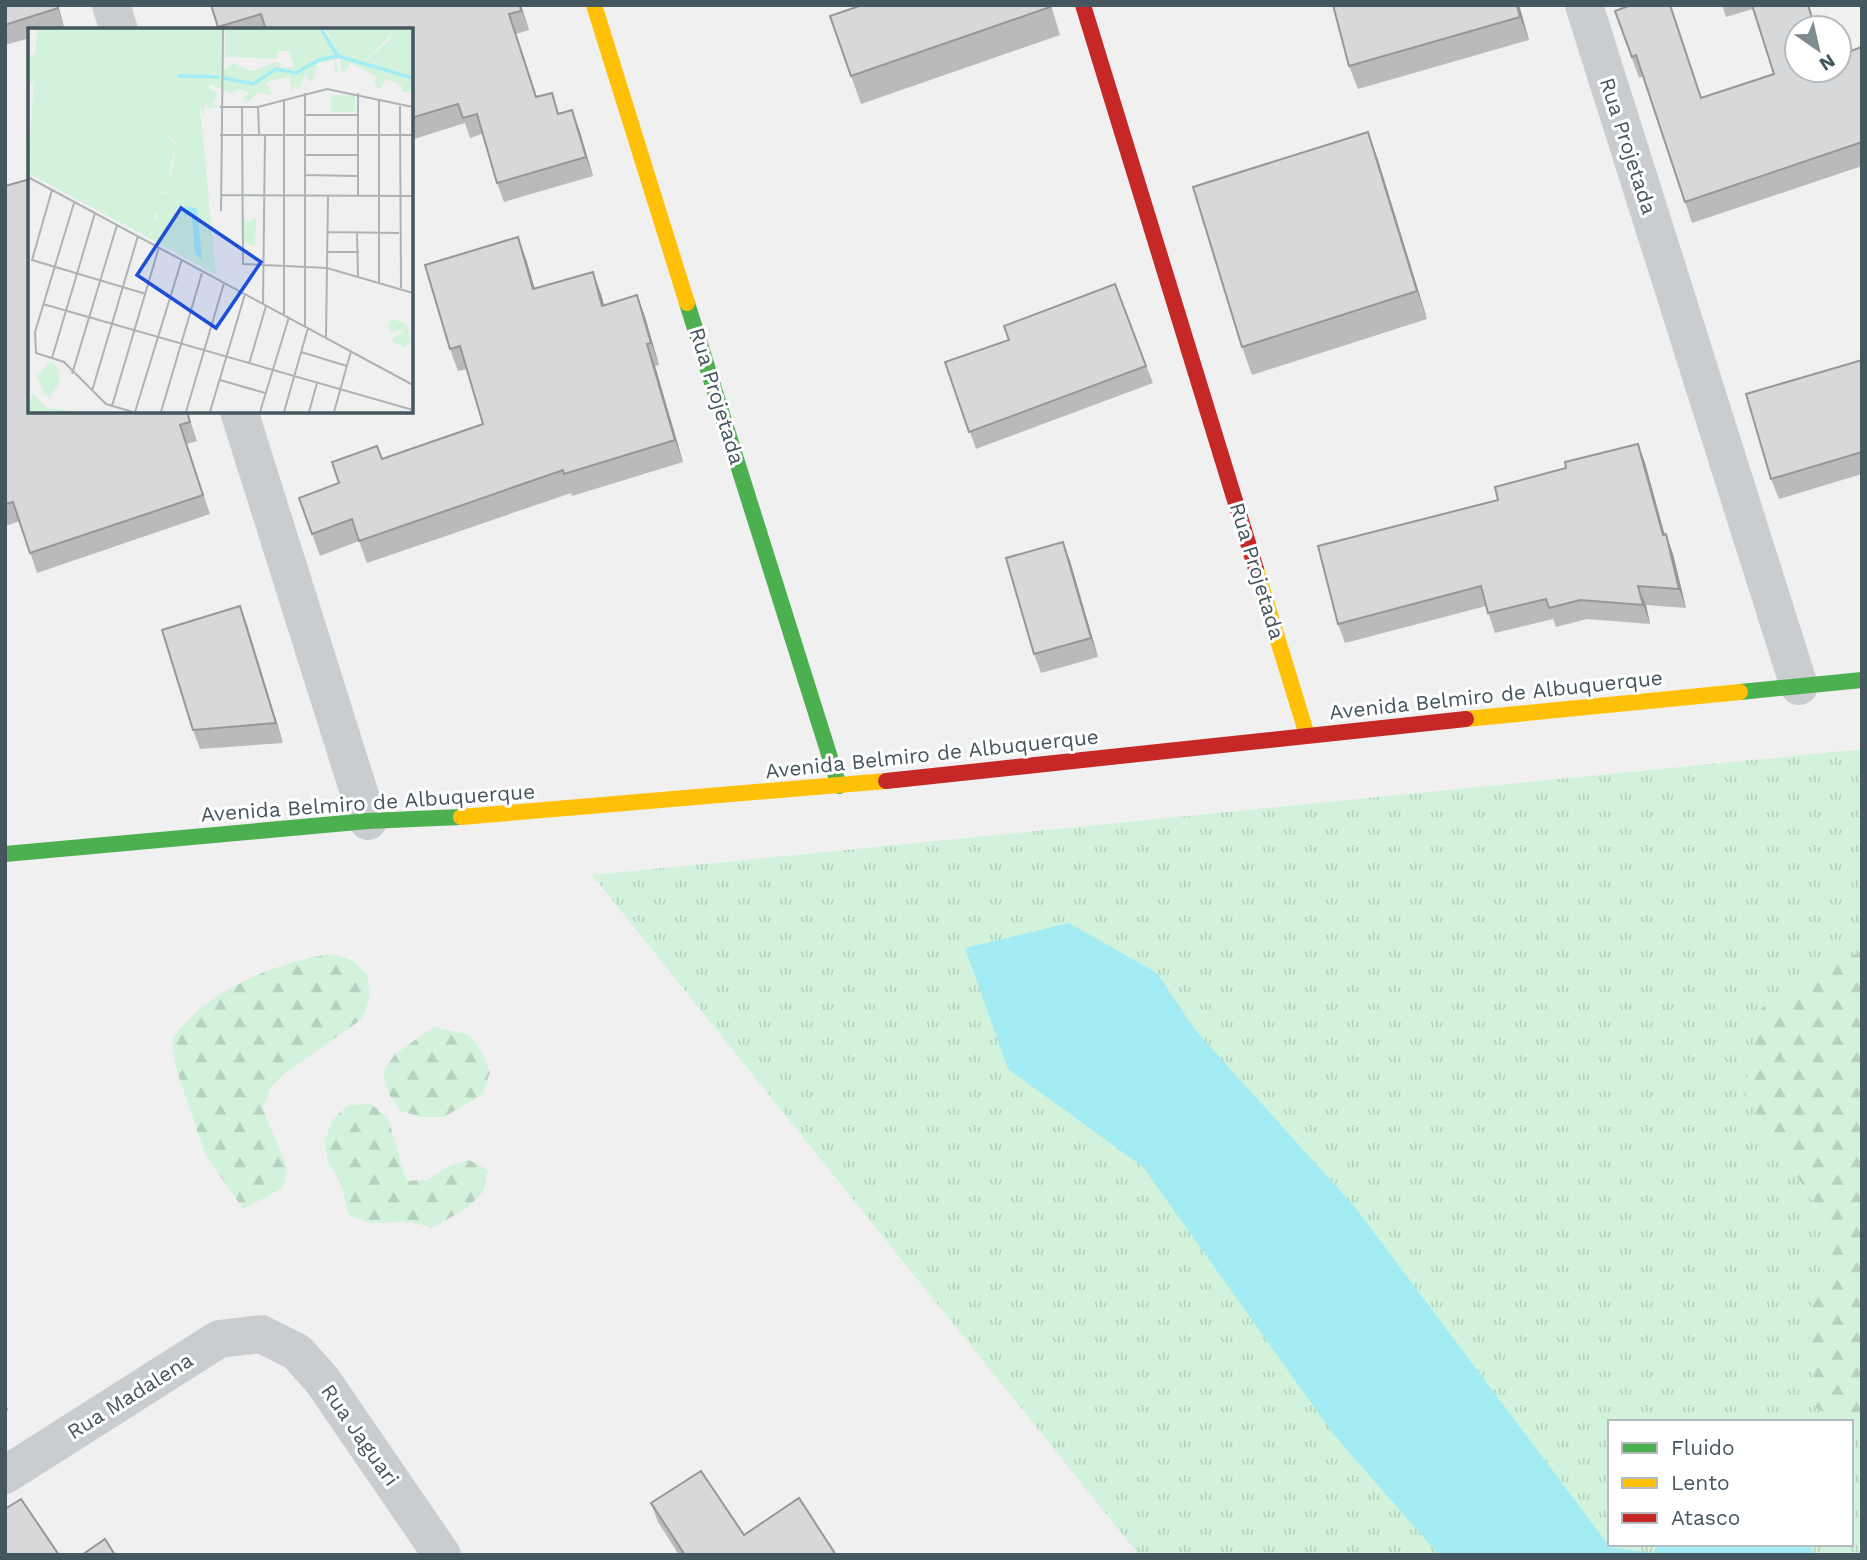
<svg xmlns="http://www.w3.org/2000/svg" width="1867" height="1560" font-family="'Work Sans',sans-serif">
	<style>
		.grass { fill: url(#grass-tufts) }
		.forest { fill: url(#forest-firs) }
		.water { fill: #a3ecf4 }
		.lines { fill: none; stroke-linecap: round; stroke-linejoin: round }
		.street { stroke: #cacdd0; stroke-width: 38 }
		.fast { stroke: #4caf50; stroke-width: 16 }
		.slow { stroke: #ffc107; stroke-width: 16 }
		.jam { stroke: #c62828; stroke-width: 16 }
		.wall { fill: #b9babb }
		.shaded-wall { fill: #969798 }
		.building { fill: #d7d8d9; stroke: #969798; stroke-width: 2 }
		.labels { text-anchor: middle; stroke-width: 6; stroke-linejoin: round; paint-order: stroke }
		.street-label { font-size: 21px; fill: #45565f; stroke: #fff }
		.inset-river { fill: none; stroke: #a3ecf4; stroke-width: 3.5 }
		.inset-road { fill: none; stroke: #acb2b6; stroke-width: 2 }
		.view { fill: #1d4ed8; fill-opacity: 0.15; stroke: #1d4ed8; stroke-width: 3.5 }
		.inset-edge { fill: none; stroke: #45565f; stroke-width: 3.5 }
	</style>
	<defs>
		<pattern id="grass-tufts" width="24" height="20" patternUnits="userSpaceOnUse" patternTransform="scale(1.75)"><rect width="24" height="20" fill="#d3f2db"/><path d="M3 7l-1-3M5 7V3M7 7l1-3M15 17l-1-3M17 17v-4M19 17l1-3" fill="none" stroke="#b6d2be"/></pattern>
		<pattern id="forest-firs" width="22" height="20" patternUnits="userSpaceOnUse" patternTransform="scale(1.75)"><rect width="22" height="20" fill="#d3f2db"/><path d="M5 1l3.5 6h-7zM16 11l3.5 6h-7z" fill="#b6d2be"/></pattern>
	</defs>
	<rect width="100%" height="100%" fill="#f1f0f0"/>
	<polygon class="grass" points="1862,749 1862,950 1761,1008 1744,1094 1835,1237 1808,1314 1816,1408 1843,1422 1610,1422 1610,1544 1851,1544 1851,1426 1862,1431 1862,1555 1139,1555 592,875"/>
	<g class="forest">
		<polygon points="1862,950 1862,1431 1851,1426 1851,1422 1843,1422 1816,1408 1808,1314 1835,1236 1744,1094 1761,1008"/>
		<path d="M331 954 353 960 367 975 370 998 362 1019 285 1073 270 1089 263 1109 287 1168 283 1188 243 1209 205 1154 175 1065 172 1039C206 991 273 963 331 954Z"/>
		<polygon points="434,1027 470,1035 482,1052 490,1072 483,1094 444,1117 422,1117 400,1111 389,1094 383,1072 395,1054"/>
		<polygon points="371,1104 388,1118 406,1181 427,1180 448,1166 469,1160 488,1170 483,1192 467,1208 432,1228 412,1222 369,1223 349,1215 340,1181 328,1163 325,1142 332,1120 349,1105"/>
	</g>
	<polygon class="water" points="1069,923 1157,973 1196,1031 1355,1207 1610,1547 1653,1553 1658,1544 1810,1544 1814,1555 1439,1555 1334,1435 1143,1167 1008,1069 965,948"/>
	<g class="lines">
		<g class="street">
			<polyline points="111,5 119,30"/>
			<polyline points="1584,5 1799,686"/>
			<polyline points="239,411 368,821"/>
			<polyline points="5,1475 219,1339 261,1334 297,1352 322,1380 442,1555"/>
		</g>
		<g class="fast">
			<polyline points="687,303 839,786"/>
			<polyline points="1740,692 1862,680"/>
			<polyline points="5,854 368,821 461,817"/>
		</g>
		<g class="slow">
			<polyline points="594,5 687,303"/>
			<polyline points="1256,569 1307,735"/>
			<polyline points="1466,719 1740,692"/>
			<polyline points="461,817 886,781"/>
		</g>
		<g class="jam">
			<polyline points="1083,5 1256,569"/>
			<polyline points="886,781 1466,719"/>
		</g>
	</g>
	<g class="wall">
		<polygon points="5,5 58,5 64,27 56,30 30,30 30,38 5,45"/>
		<polygon points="211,5 521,5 529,30 516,34 536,97 579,129 593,176 504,202 497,183 482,134 470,138 465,123 411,140 411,30 219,30"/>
		<polygon points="862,5 1051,5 1060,35 861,104 830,16"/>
		<polygon points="1519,5 1529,40 1358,89 1349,66"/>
		<polygon points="1722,5 1809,5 1816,28 1797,28 1797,70 1862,47 1862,166 1692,223 1643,76 1639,78 1615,11 1701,98 1774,74 1753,9 1726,17"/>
		<polygon points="1368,132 1378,160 1427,319 1252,375 1242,347"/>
		<polygon points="5,186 30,411 187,411 197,441 187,444 210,514 37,573 20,521 5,526"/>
		<polygon points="526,259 535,289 601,294 604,305 637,295 645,317 659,365 655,366 683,462 572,496 571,493 367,563 359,541 320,556 299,498 339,483 382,459 483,424 467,369 458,371 450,349"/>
		<polygon points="1115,284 1153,383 976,449 945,362 1009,340"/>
		<polygon points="1862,360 1862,474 1779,499 1771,479"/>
		<polygon points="1638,444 1645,463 1665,535 1673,554 1686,608 1646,605 1650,624 1587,619 1556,627 1553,619 1495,633 1486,606 1345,643 1338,624 1498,500 1566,468"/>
		<polygon points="1063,542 1070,561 1098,657 1041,673 1034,654"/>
		<polygon points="240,606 283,743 200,749 193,730"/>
		<polygon points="651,1503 744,1535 836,1555 679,1555 658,1522"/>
	</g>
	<g class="shaded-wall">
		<polygon points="57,5 58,5 64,27 58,8"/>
		<polygon points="520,5 521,5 529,30"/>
		<polygon points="1517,5 1519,5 1529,40 1520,17"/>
		<polygon points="509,14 516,34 543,116 536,97"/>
		<polygon points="572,110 579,129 593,176 586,157"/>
		<polygon points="1368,132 1378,160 1427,319 1417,291"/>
		<polygon points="518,237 526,259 541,311 533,289"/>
		<polygon points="593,272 601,294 610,328 602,306"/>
		<polygon points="637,295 645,317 659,365 651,343"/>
		<polygon points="647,344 655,366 683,462 675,440"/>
		<polygon points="1638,444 1645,463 1670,555 1663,535"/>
		<polygon points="1666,534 1673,554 1686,608 1679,589"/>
		<polygon points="1063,542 1070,561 1098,657 1091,638"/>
		<polygon points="1638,586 1646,605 1650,624 1643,605"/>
		<polygon points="240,606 247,625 283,743 276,723"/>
		<polygon points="5,1402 8,1410 5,1412"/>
	</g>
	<g class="building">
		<polygon points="5,5 57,5 58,8 5,25"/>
		<polygon points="211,5 520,5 521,11 509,14 536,97 552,93 558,114 572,110 586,157 497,183 477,114 463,118 458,104 411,118 411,30 266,30 261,14 218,27"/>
		<polygon points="862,5 1050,5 1050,7 851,76 830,16"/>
		<polygon points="1333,5 1517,5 1520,17 1349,66"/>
		<polygon points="1631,5 1670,5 1701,98 1774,74 1752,5 1808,5 1815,28 1797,28 1797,70 1839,70 1839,55 1862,47 1862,142 1685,202 1636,55 1632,57 1615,11"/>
		<polygon points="1368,132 1417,291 1242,347 1193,187"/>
		<polygon points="30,179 30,411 187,411 190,422 180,425 203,495 30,553 13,502 5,504 5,186"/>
		<polygon points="518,237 533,289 593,272 602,306 637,295 651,343 647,344 675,440 564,474 563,470 359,541 352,519 312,534 299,498 339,483 332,462 377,446 382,459 483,424 460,346 450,349 425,265"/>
		<polygon points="1115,284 1146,366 969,432 945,362 1009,340 1004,326"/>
		<polygon points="1862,360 1862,452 1771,479 1746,394"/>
		<polygon points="1638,444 1663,535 1666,534 1679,589 1638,586 1643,605 1580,600 1549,608 1546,599 1488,613 1481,586 1338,624 1318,546 1498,500 1495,487 1566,468 1565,462"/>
		<polygon points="1063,542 1091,638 1034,654 1006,558"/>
		<polygon points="240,606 276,723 193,730 162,630"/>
		<polygon points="701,1471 744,1535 799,1498 836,1555 685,1555 651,1503"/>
		<polygon points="21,1499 59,1555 5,1555 5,1509"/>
		<polygon points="105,1539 115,1555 82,1555"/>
	</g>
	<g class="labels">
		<g class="street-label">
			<text transform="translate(1628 146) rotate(72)" y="7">Rua Projetada</text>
			<text transform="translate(717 396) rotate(73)" y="7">Rua Projetada</text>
			<text transform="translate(1257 571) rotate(73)" y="7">Rua Projetada</text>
			<text transform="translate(1496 695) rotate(-6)" y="7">Avenida Belmiro de Albuquerque</text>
			<text transform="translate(932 754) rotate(-6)" y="7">Avenida Belmiro de Albuquerque</text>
			<text transform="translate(368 803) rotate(-4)" y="7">Avenida Belmiro de Albuquerque</text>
			<text transform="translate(130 1396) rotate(-32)" y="7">Rua Madalena</text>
			<text transform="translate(360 1435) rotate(55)" y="7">Rua Jaguari</text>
		</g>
	</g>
	<g transform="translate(28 28)">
		<rect width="385" height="385" fill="#f1f0f0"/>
		<path d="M9 1H194L193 38 181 50V61L175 59 171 68 188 246 0 145ZM140 108 147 113V126L140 164 132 166 126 141 131 111ZM135 178 149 180 145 203 117 206 120 184 130 187 126 195 131 197 138 186ZM197 1H291L303 26 266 39 261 23H249V31L197 29ZM296 1H330L326 26 330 28 339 1H364V6L338 31 314 23Z" fill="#d3f2db" fill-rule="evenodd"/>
		<path d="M291 1 325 27 330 1H339L330 28 338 31 362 12 364 1 385 2V64H374L373 57 358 51 351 62 346 54 350 50 333 40 322 35 318 43H313L312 30 307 32 311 43 307 45 306 32 290 35 284 55 277 46 272 60 267 58 264 64 262 49 247 51 238 55 245 67 229 65 220 74 215 70 221 66 213 61 202 65 180 55 188 47 182 26 192 29 193 44 205 35 224 43 249 34 254 35 252 40 266 39 303 26ZM89 10 104 17V27L94 35 73 36 78 34 73 28 81 25 79 20 73 21 76 16 89 19 84 29 95 24 90 21 94 18 81 14ZM15 24 18 47 2 56V28ZM176 58 191 66 184 76 193 78 179 80 178 70 175 90 171 68ZM80 85a9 9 0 1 1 18 0a9 9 0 1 1-18 0ZM140 108 148 117 142 143 143 165 133 164 128 175 126 141 131 111ZM109 113 114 126 110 169 123 170 121 177 111 176 107 198 102 182ZM160 119 161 126 166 164 160 161 159 140 146 139 155 133 156 120ZM135 178 148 180 151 188 145 204 117 207 113 200 120 183 128 179 126 195 131 196 138 186ZM228 189 227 218 215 214 216 190 220 194ZM364 291 379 296 382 313 377 319 362 313 377 301 364 304 360 297ZM23 333 29 338 32 354 22 369 16 367 9 348Z" fill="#d3f2db"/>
		<path d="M4 365 19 380 53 384H0Z" fill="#d3f2db"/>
		<path d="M303 67H327V84H303Z" fill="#d3f2db"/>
		<path d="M158 179 169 180 174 232 167 226 164 188 156 187Z" fill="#a3ecf4"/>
		<path class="inset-river" d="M293 1 309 27M150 48 191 49M196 50 225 56 248 41 268 45 291 32 310 28 385 50"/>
		<path class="inset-road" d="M372 78 373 260M192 79H230L299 61 385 79M214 79 215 236 299 240 385 265M230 79 231 106M277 87H330M192 107H385M277 127H330M277 147 330 148M0 149 385 357M24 162 4 232 118 266M193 167 385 168M330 168V65M46 175 7 304 8 325 36 334 78 376 105 384M193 183 195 1M300 204 371 205M329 204 330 249M300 224H331M351 255V72M15 276 385 382M235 276 237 107M256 286V71M277 298V65M298 310 300 168M273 324 319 338M24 330 67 185M221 336 238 278M44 346 89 197M192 352 237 365M64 363 110 208M84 378 131 219M107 384 154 231M133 384 174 245M158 384 196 255M182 384 217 266M232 384 261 289M256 384 280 300M281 384 289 355M306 384 323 323"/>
		<path class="view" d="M153 180 233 234 188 300 109 247Z"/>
		<rect width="385" height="385" class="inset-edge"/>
	</g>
	<rect width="1867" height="1560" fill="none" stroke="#45565f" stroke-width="14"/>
	<rect x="1608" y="1420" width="245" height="126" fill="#ffffff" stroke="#b5bbbf" stroke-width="2"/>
	<rect x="1622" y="1443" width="35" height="10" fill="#4caf50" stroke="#b5bbbf" stroke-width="2"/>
	<text x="1671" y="1455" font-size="21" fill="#45565f">Fluido</text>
	<rect x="1622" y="1478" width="35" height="10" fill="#ffc107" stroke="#b5bbbf" stroke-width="2"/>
	<text x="1671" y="1490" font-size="21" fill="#45565f">Lento</text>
	<rect x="1622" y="1513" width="35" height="10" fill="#c62828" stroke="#b5bbbf" stroke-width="2"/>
	<text x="1671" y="1525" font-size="21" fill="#45565f">Atasco</text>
	<g transform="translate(1818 49) rotate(146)"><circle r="33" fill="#ffffff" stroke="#b5bbbf" stroke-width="2"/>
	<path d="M0-5L12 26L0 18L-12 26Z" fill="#818c92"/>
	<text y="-10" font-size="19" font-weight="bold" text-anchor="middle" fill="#45565f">N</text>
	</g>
</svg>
